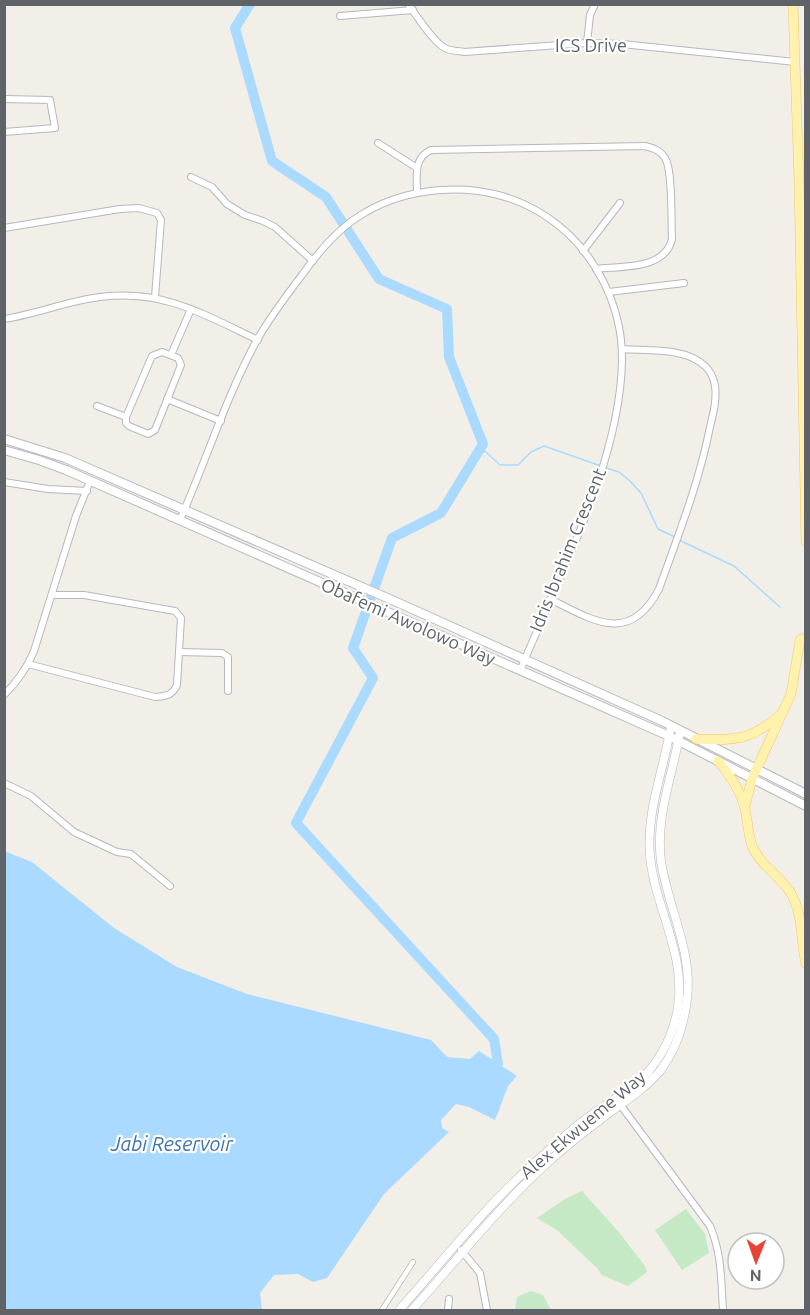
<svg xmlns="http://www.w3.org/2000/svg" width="810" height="1315" font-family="Ubuntu,sans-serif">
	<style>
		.green { fill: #c5e8c5 }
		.water { fill: #aadaff }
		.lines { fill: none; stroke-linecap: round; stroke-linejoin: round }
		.stream { stroke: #aadaff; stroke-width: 1.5 }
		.river { stroke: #aadaff; stroke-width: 10 }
		.pedestrian-casing { stroke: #b5b8bc; stroke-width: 6 }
		.minor-casing { stroke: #b5b8bc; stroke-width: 8 }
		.tertiary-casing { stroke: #b5b8bc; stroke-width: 9 }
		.secondary-casing { stroke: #b6babf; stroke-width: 10 }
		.primary-casing { stroke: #f2c960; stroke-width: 10 }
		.pedestrian { stroke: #fff; stroke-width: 4.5 }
		.minor { stroke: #fff; stroke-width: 6 }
		.tertiary { stroke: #fff; stroke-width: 8 }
		.secondary { stroke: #fff; stroke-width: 8 }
		.primary { stroke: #fff2af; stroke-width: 9 }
		.labels { text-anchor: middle; stroke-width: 4.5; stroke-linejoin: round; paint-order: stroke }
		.street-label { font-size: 18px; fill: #5f6368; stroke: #fff }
		.water-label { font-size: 20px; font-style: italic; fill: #4174aa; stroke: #fff }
	</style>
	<rect width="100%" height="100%" fill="#f1efe8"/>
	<g class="green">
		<polygon points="582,1191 617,1230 645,1266 647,1272 628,1286 602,1275 597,1268 558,1231 537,1218 565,1199"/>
		<polygon points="686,1209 705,1234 709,1253 682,1270 655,1230"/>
		<polygon points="531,1291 543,1295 551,1310 515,1310 517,1297"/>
	</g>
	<polygon class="water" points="4,851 32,862 114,928 177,967 247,994 431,1040 447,1057 470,1059 479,1051 517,1076 508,1086 495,1120 469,1107 456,1104 441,1120 442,1128 449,1132 384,1194 327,1278 313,1282 298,1274 274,1275 260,1293 262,1310 5,1310"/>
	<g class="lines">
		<g class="stream">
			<polyline points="479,450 486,452 500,465 518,465 531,452 544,446 601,466"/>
			<polyline points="606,468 619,472 630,481 641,493 658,529 675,537"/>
			<polyline points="679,540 734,566 780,607"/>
		</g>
		<polyline class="river" points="250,4 235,28 272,161 326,197 379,279 447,309 449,357 483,444 441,513 392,538 353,648 373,678 296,823 494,1039 498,1064"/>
		<g class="pedestrian-casing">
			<polyline id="pedestrian" points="382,1310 413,1262"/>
		</g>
		<g class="minor-casing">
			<g id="minor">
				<path d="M408 4C417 16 433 42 445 48 451 51 458 51 464 52L587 43 622 44 795 62"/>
				<polyline points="340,16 413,10"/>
				<polyline points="587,43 590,15 595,4"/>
				<polyline points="4,99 50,100 55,128 4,132"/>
				<polyline points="378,143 417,168"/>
				<polyline points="191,177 212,187 227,204 245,215 263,221 275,227 313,261"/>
				<path d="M417 193C417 176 413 158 431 150L645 146C653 148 660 150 665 158 673 170 671 222 672 239 665 270 622 266 596 269"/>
				<polyline points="4,228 120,209 139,208 157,213 161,220 155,297"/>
				<polyline points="583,251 620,203"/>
				<polyline points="609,292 684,283"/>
				<path d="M4 319C37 314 67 301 100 297 163 289 203 314 258 340"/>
				<polygon points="162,352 178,358 181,365 155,430 148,434 129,426 126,423 126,417 152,356"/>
				<polyline points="171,355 191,309"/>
				<polyline points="167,399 221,421"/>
				<polyline points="97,406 126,417"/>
				<polyline points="4,482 48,489 87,491"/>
				<path d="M180 520C206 461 226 397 257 340 270 317 286 296 302 275 319 251 340 226 366 212 388 199 415 192 441 190 478 187 516 196 547 217 594 248 623 306 622 361 620 463 558 578 520 671"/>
				<path d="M550 599C594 621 630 645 659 589 678 536 699 483 710 427 713 414 717 400 715 386 714 379 711 372 705 366 685 347 647 351 622 349"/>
				<polyline points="179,652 222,653 228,657 228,691"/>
				<path d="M28 664 155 697C166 696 172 696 177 685L181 618 175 611 84 595H52"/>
				<path d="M4 695C17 682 27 668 34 651L76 516 90 481"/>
				<polyline points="4,783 31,796 74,832 117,852 131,854 170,886"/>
				<path d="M619 1103 710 1226C722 1254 721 1281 723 1310"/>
				<polyline points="461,1250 480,1273 487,1310"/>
				<polyline points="448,1310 449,1299"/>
			</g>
		</g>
		<g class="tertiary-casing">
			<g id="tertiary">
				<path d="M399 1310C445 1259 489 1202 541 1157 559 1141 577 1124 597 1111 614 1099 634 1088 648 1072 664 1053 674 1032 678 1007 686 953 655 908 650 856 646 813 663 772 670 731"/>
				<path d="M412 1310C456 1261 498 1208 547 1163 564 1148 582 1133 600 1120 620 1104 643 1091 660 1071 676 1050 684 1025 687 999 693 951 668 908 661 861 655 817 673 775 680 731"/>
			</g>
		</g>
		<g class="secondary-casing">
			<g id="secondary">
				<polyline points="4,439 65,458 392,600 662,721 806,794"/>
				<polyline points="4,450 39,460 66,470 669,736 806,806"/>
			</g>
		</g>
		<g class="primary-casing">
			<g id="primary">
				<polyline points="793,4 799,181 806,542"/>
				<path d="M696 739C734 740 748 742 779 716"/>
				<path d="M718 761C730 775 741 791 745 809 748 822 748 834 752 846 760 865 779 875 790 892 804 915 800 939 806 964"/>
				<polyline points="745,806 752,779 791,694 800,640 806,637"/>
			</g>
		</g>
		<use href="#pedestrian" class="pedestrian"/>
		<use href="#minor" class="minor"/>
		<use href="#tertiary" class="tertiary"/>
		<use href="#secondary" class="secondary"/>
		<use href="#primary" class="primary"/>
	</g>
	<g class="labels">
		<g class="street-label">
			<text x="591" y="52">ICS Drive</text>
			<text transform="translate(568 550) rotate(-68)" y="6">Idris Ibrahim Crescent</text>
			<text transform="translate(408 622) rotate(24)" y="6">Obafemi Awolowo Way</text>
			<text transform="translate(583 1125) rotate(-40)" y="6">Alex Ekwueme Way</text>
		</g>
		<g class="water-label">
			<text x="172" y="1151">Jabi Reservoir</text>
		</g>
	</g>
	<rect width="810" height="1315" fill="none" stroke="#5f6368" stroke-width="12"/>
	<g transform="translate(756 1261) rotate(181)"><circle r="28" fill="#ffffff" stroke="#bfc1c3" stroke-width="1.5"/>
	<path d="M0-4.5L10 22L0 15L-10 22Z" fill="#ea4335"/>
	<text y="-9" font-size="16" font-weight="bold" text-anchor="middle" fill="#5f6368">N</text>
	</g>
</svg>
